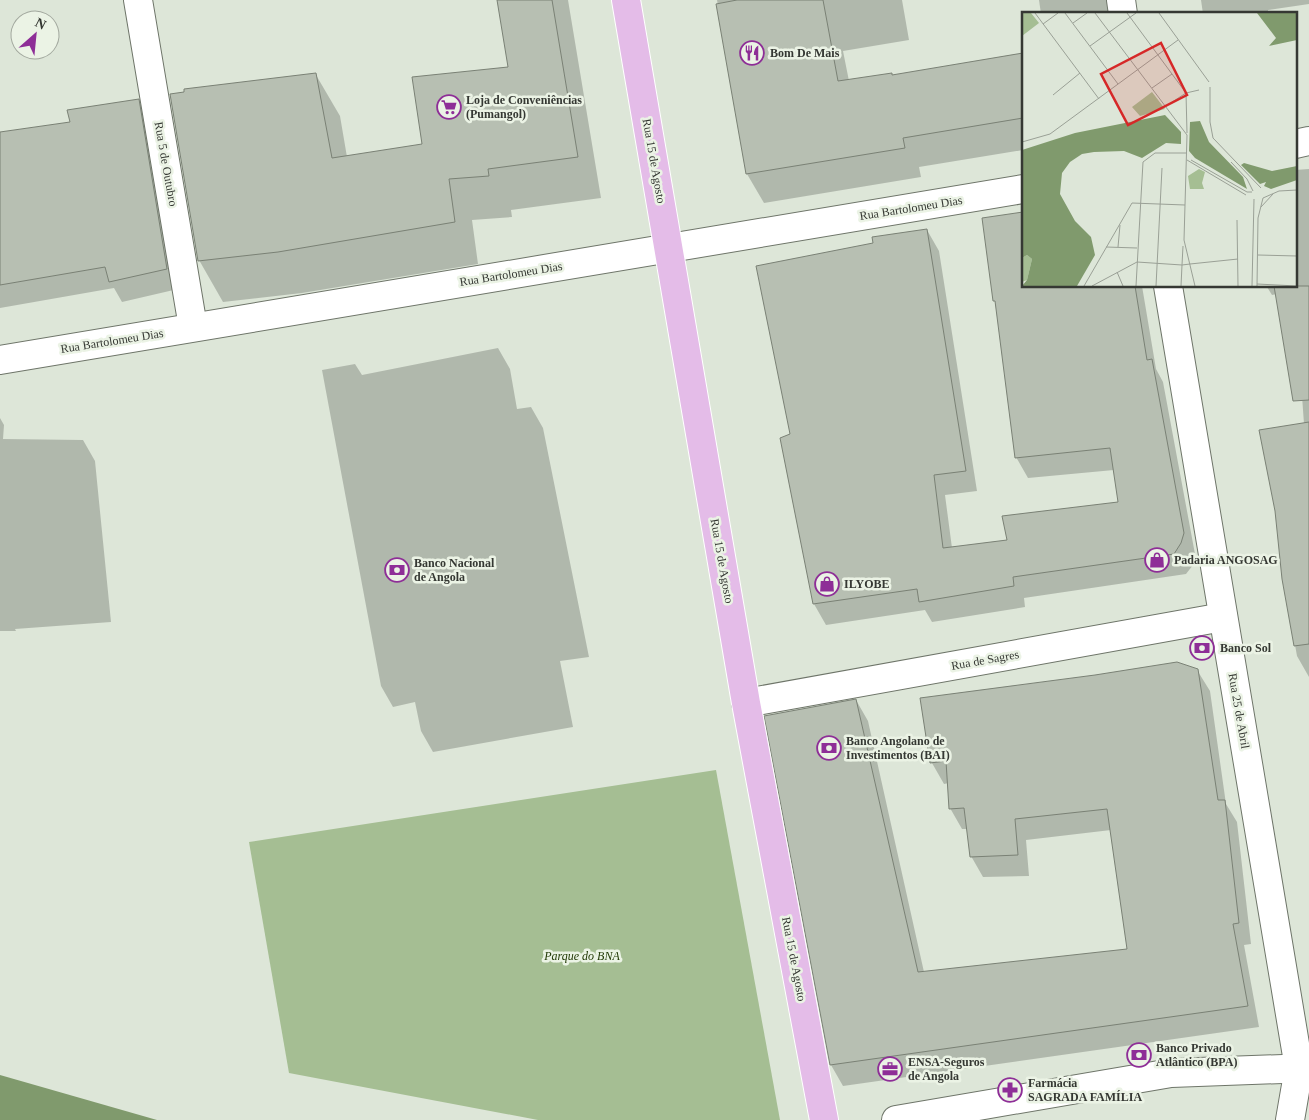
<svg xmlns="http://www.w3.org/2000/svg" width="1309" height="1120" font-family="'Times New Roman',serif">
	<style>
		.green { fill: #a5be93 }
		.water { fill: #809a6d }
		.shadow { fill: #0003 }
		.building { fill: #b7bfb2; stroke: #7a8175 }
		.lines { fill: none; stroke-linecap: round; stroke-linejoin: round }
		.minor-casing { stroke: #6e7569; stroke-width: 30 }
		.major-casing { stroke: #fff; stroke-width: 30 }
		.minor { stroke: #fff; stroke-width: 28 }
		.major { stroke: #e4bce8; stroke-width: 28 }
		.labels { text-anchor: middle; stroke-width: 5; stroke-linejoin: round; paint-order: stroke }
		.poi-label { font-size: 12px; font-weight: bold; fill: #353833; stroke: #ebf3e5; text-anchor: start }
		.street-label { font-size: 12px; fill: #353833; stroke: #ebf3e5 }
		.park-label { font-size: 12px; font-style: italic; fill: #223a06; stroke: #ebf3e5 }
		.inset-road { fill: none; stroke: #9aa096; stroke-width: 1 }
		.view { fill: #d62828; fill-opacity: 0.15; stroke: #d62828; stroke-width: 2.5 }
		.inset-edge { fill: none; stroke: #353833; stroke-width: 2.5 }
	</style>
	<rect width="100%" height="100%" fill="#dde6d8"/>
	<polygon class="green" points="716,770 780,1120 538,1120 289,1073 249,842"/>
	<polygon class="water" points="0,1075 157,1120 0,1120"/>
	<g class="shadow">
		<polygon points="498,0 568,0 601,198 511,210 512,217 472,220 478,264 302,293 223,302 199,260 316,75 340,116 347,157 423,145 509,68"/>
		<polygon points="717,0 902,0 909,40 843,51 849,81 893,76 1023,54 1023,150 919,167 921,177 764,203 747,174"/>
		<polygon points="1039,0 1121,0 1124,14 1041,14"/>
		<polygon points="1201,0 1309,0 1309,4 1268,10 1268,14 1203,14"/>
		<polygon points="138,100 150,121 178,289 122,302 114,288 0,308 0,133 72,123"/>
		<polygon points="1309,169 1309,677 1297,656 1283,578 1304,424 1302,396 1277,294 1272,295 1267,287 1261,288 1260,286 1295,286 1295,170"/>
		<polygon points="927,230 939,251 977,491 945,495 952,548 1009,541 1119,503 1114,470 1028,478 1016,457 996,304 995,301 1023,286 1142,286 1156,369 1163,382 1195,554 1193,565 1186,574 1024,598 1025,607 932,622 925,610 826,625 814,604 792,435 875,244"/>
		<polygon points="498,348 510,369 517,409 531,407 543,428 589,657 560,661 573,727 433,752 421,731 415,702 393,707 381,686 322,370 355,364 362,375"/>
		<polygon points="0,418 4,425 3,439 83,440 95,461 111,622 15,629 16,631 0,631"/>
		<polygon points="1197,670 1210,691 1226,804 1237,822 1251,944 1244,945 1259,1027 843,1086 831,1065 766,717 856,700 868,721 924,972 1128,950 1111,830 1026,840 1029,876 983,877 971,856 968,829 962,829 950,808 949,783 944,784 932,763 922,699"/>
	</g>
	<g class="building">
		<polygon points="497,0 552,0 578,157 488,169 489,176 449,179 455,222 278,252 198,261 170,94 184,92 184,89 316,73 332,158 422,144 412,77 508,67"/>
		<polygon points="737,0 823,0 838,81 892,73 892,75 1023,53 1023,118 903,138 905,148 746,174 716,4"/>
		<polygon points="139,99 167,269 109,282 105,267 0,285 0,132 70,122 67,110"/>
		<polygon points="1023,212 1023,286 1135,286 1147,360 1152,359 1184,533 1181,543 1174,554 1013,577 1014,586 919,602 917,589 813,604 780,438 790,434 756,266 873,243 872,237 927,229 966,471 934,475 943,548 1007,540 1002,516 1118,502 1110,448 1015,458 995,301 993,301 982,218"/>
		<polygon points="1274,286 1309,286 1309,400 1293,401"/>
		<polygon points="1309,422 1309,644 1294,646 1282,579 1275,511 1259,430"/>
		<polygon points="1177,662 1198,669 1218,800 1225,800 1239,923 1233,924 1248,1006 830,1065 764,716 856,699 918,972 1127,949 1107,809 1015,819 1018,855 970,857 964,808 949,809 946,761 930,763 920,698 1095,675"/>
	</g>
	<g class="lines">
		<g class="minor-casing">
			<g id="minor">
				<polyline points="138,0 193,327"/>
				<polyline points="1121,0 1123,14"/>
				<polyline points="1295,144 1309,141"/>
				<polyline points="1168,286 1299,1068 1290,1120"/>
				<polyline points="0,360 1023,189"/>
				<polyline points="746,703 1223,617"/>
				<polyline points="896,1120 1171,1073 1309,1068"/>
			</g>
		</g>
		<g class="major-casing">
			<polyline id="major" points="626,0 746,703 824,1120"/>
		</g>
		<use href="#minor" class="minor"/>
		<use href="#major" class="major"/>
	</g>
	<defs>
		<g id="restaurant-ring" transform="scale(1.25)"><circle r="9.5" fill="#ebf3e5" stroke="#8e2e97" stroke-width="1.5"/><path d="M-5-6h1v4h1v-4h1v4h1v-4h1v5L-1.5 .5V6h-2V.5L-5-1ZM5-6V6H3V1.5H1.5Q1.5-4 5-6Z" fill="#8e2e97"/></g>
		<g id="supermarket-ring" transform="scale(1.25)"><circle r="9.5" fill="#ebf3e5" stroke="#8e2e97" stroke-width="1.5"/><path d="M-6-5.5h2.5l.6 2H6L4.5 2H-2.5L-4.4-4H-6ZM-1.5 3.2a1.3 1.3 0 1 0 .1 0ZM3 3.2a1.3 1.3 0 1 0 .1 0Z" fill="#8e2e97"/></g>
		<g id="shop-ring" transform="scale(1.25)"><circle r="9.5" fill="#ebf3e5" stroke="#8e2e97" stroke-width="1.5"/><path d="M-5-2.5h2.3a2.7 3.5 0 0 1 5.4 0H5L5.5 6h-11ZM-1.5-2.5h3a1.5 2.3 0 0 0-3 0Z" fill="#8e2e97"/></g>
		<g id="bank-ring" transform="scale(1.25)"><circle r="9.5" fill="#ebf3e5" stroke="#8e2e97" stroke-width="1.5"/><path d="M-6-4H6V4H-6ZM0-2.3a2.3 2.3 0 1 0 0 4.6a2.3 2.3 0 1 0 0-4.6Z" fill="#8e2e97"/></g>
		<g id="office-ring" transform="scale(1.25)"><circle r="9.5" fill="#ebf3e5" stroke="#8e2e97" stroke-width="1.5"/><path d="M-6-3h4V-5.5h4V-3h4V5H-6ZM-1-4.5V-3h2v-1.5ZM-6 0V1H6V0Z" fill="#8e2e97"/></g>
		<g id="pharmacy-ring" transform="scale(1.25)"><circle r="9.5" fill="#ebf3e5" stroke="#8e2e97" stroke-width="1.5"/><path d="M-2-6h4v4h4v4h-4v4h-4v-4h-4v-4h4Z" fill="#8e2e97"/></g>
	</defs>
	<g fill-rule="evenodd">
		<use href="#restaurant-ring" x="752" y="53"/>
		<use href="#supermarket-ring" x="449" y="107"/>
		<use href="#shop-ring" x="1157" y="560"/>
		<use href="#bank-ring" x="397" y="570"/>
		<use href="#shop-ring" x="827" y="584"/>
		<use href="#bank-ring" x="1202" y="648"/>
		<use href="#bank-ring" x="829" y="748"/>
		<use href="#bank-ring" x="1139" y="1055"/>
		<use href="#office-ring" x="890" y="1069"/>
		<use href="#pharmacy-ring" x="1010" y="1090"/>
	</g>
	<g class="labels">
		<g class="poi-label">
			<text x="770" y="57">Bom De Mais</text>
			<text x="466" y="104">Loja de Conveniências<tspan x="466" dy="14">(Pumangol)</tspan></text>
			<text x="1174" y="564">Padaria ANGOSAG</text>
			<text x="414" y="567">Banco Nacional<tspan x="414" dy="14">de Angola</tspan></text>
			<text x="844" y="588">ILYOBE</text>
			<text x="1220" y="652">Banco Sol</text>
			<text x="846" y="745">Banco Angolano de<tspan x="846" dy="14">Investimentos (BAI)</tspan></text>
			<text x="1156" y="1052">Banco Privado<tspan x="1156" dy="14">Atlântico (BPA)</tspan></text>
			<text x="908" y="1066">ENSA-Seguros<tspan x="908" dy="14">de Angola</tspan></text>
			<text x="1028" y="1087">Farmácia<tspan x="1028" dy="14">SAGRADA FAMÍLIA</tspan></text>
		</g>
		<g class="street-label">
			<text transform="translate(654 161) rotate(80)" y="4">Rua 15 de Agosto</text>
			<text transform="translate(166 164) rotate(80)" y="4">Rua 5 de Outubro</text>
			<text transform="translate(911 208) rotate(-9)" y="4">Rua Bartolomeu Dias</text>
			<text transform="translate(511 274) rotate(-9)" y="4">Rua Bartolomeu Dias</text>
			<text transform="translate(112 341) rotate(-9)" y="4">Rua Bartolomeu Dias</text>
			<text transform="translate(722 561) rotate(80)" y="4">Rua 15 de Agosto</text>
			<text transform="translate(985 660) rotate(-10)" y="4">Rua de Sagres</text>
			<text transform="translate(1239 711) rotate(80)" y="4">Rua 25 de Abril</text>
			<text transform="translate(794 959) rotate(79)" y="4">Rua 15 de Agosto</text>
		</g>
		<g class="park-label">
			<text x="582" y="960">Parque do BNA</text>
		</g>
	</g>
	<g transform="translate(1022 12)">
		<rect width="275" height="275" fill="#dde6d8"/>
		<path d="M0 1H9L17 11 0 24ZM130 80 143 97 118 104 110 95ZM177 157 183 160 180 171 182 177H168L166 164ZM5 243 10 247 5 268 0 270V246Z" fill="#a5be93"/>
		<path d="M235 1H275V28L247 34 254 26ZM143 103 159 120V132L144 131 120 146 102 139 72 140 60 142 48 150 40 161 38 182 53 209 69 225 73 243 55 274H0L5 268 10 247 5 243 0 246V138L53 121ZM178 109 187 130 221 165 225 177 173 146 167 139 168 110ZM222 151 250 159 275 154V168L249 177 242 174 244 170 238 172 219 153Z" fill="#809a6d"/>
		<path class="inset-road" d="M13 1 77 87M43 1 96 72M73 1 165 123 162 228 173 274M105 1 164 81 165 121M137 1 187 70M51 11 65 1M21 12 36 1M68 34 114 1M188 75V110L191 126 239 176M130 76 150 62M31 83 58 61M144 94 164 81 177 78M0 130 28 122 156 28M165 148 224 183M169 148 225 180H230M209 150 225 167 231 179M241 186 257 179 275 178M239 195 251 182M215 208 216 274M161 234 160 253 168 252M84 235 115 236M96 235 98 213M236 243 275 244M168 252 216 247M95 260 101 274M235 272 275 274M62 274 110 191 163 193M70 274 115 250 160 253 159 274M114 274 121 150 133 141H164M134 274 140 156M230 274 232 187M235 274 236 206 241 186"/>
		<path class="view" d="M139 31 165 83 106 113 79 62Z"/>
		<rect width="275" height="275" class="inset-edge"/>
	</g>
	<g transform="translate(35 35) rotate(27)"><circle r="24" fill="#ebf3e5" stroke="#a2a89e"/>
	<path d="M0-4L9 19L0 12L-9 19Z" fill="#8e2e97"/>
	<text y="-8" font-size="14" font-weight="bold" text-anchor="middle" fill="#353833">N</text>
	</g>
</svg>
